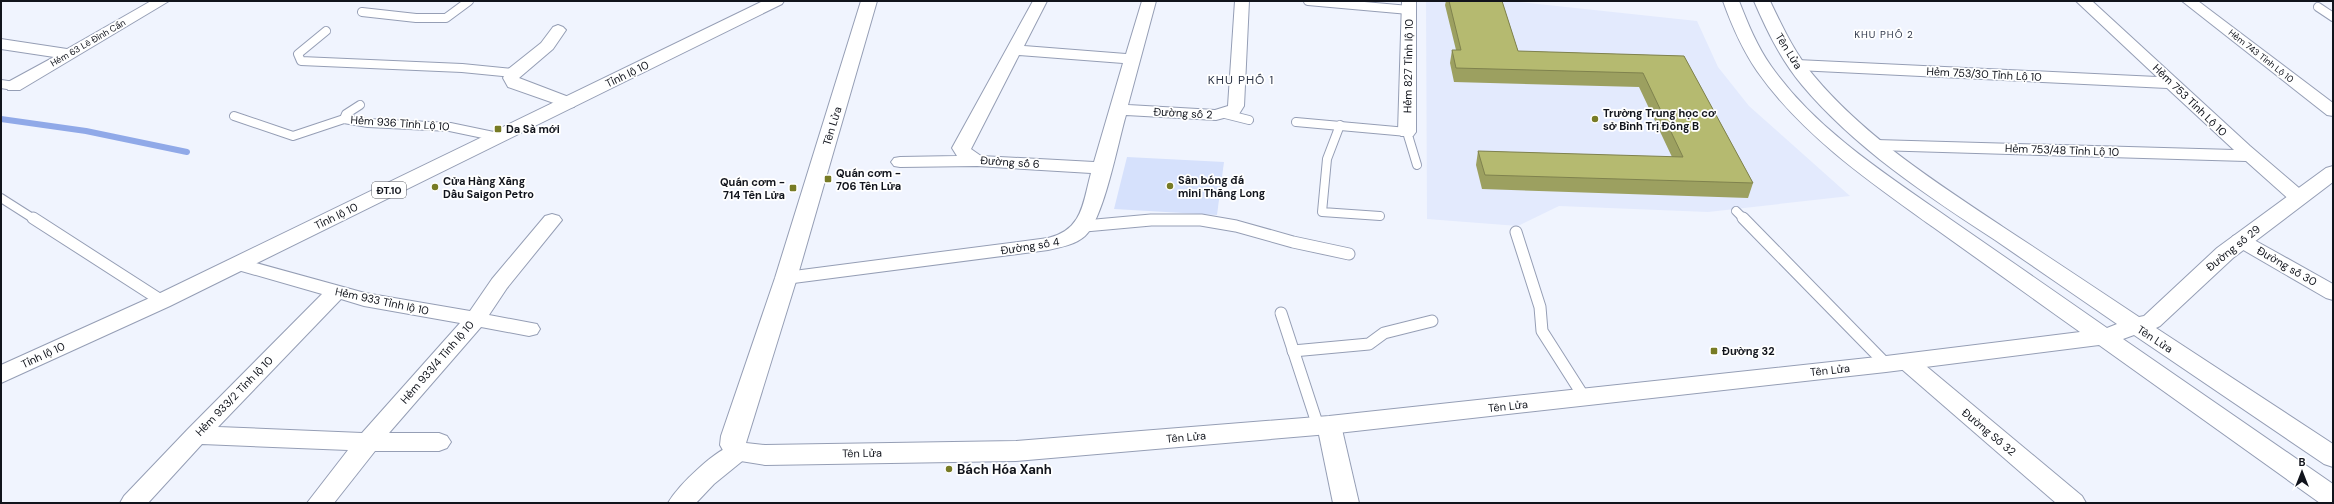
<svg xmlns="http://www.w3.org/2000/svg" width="2334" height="504" font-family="'DM Sans',sans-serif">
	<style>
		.built { fill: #e3eafd }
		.green { fill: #d6e1fc }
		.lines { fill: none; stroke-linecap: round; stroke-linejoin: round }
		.stream { stroke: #90a9e8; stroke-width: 6 }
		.lane-far1-casing { stroke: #959eb5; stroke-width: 10 }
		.lane-casing { stroke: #959eb5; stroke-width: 13 }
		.street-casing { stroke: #959eb5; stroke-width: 2 }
		.secondary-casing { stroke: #959eb5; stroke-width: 2 }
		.primary-casing { stroke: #959eb5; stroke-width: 2 }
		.lane-far1 { stroke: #fff; stroke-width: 8 }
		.lane { stroke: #fff; stroke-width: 11 }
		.street { fill: #fff; fill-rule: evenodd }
		.secondary { fill: #fff; fill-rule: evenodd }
		.primary { fill: #fff; fill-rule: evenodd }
		.wall { fill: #9ca060 }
		.building { fill: #b5ba70; stroke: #7f824e }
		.poi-dot { fill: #777b25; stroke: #fff; stroke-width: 1.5 }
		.labels { text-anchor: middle; stroke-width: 3.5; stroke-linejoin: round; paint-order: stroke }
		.far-street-label { font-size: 9px; fill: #11141c; stroke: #fff }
		.far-neighbourhood-label { font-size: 10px; letter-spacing: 1px; fill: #2d3547; stroke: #fff }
		.shield { fill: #fff; stroke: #585a60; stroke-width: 1 }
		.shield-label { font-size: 10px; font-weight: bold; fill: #11141c }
		.street-label { font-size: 11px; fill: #11141c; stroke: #fff }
		.poi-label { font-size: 11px; font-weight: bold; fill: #11141c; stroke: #fff; text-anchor: start }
		.neighbourhood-label { font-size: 12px; letter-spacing: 1px; fill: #2d3547; stroke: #fff }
		.near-poi-label { font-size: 13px; font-weight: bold; fill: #11141c; stroke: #fff; text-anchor: start }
	</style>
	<rect width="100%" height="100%" fill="#f0f4fe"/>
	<polygon class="built" points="1426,1 1509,1 1697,21 1718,67 1749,106 1850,196 1708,212 1559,206 1518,226 1427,219"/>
	<polygon class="green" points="1127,157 1224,162 1217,215 1114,209"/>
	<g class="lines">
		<polyline class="stream" points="1,119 86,131 187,152"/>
		<g class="lane-far1-casing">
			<g id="lane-far1">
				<polyline points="1308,1 1409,10"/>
				<polyline points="2318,7 2333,17"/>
				<polyline points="362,12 416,18 446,18 469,1"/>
				<polyline points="326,31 298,54 301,61 462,68 513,73"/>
				<polyline points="1,84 14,86"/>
				<polyline points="1225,114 1249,120"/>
				<polyline points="234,116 293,136 344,119 368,123 450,127 498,137"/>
				<polyline points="344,119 346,114 360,105"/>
				<polyline points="1296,122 1407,132 1417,165"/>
				<polyline points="1340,125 1327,159 1322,212 1380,216"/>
				<polyline points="1,198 34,219"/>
				<polyline points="1736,211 1744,219"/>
			</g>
		</g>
		<g class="lane-casing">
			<g id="lane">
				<polyline points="33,218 162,301"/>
				<polyline points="1743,218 1886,364"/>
				<polyline points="1085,226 1151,220 1201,220 1236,226 1293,242 1349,254"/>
				<polyline points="1516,232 1540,307 1542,331 1584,397"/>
				<polyline points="1281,313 1318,426"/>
				<polyline points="1293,351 1369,344 1384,333 1432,321"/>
			</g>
		</g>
		<g class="street-casing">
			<g id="street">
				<polygon points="151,1 169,1 20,90 8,90 6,86 8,82 54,57 1,49 1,39 67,49"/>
				<path d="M1033 1H1047L1024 46 1126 54 1142 1H1156L1128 105 1215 110 1228 106 1235 1H1249L1244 106 1239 114 1216 120 1126 115C1118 142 1104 219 1085 236 1075 245 1061 247 1048 250L786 284 779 282 776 278 779 274 786 272 1048 238C1083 230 1083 202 1091 173L977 166 900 167 894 166 891 162 894 158 900 157 957 156 952 148ZM1019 55 1123 63 1094 162 981 156 971 149Z"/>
				<polygon points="1402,1 1416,1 1416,132 1413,136 1401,136 1398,132"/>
				<polygon points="2076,1 2092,1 2250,146 2306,194 2308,198 2306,202 2299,204 2292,202 2246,161 1876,150 1870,149 1867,145 1870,141 1876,140 2234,150 2167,88 1797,70 1791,68 1789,65 1791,62 1797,60 2157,77"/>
				<polygon points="2182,1 2198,1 2333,103 2333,116 2327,115"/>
				<polygon points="558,25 563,27 566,30 553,49 519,78 574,99 576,103 574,107 568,108 508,87 503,78 507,70 541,43 553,27"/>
				<path d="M552 214 559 216 562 220 507 288 489 315 537 324 540 329 537 334 529 336 481 327 389 433H439L447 436 451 442 447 448 439 451H375L334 503H307L348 450 202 444 148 503H120L124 496 188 429 322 294 231 268 228 264 231 260 238 258 365 293 470 311 492 279 545 216ZM341 299 364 306 460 323 362 433 218 427Z"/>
				<polygon points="2240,234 2247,236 2333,284 2333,300 2326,298 2233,244 2230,240 2233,236"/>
				<polygon points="1906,354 1914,356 2082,496 2086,503 2056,503 1898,366 1895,361 1898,356"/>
				<polygon points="1329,417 1337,419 1341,425 1359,503 1333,503 1317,425 1321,419"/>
				<path d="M737 443 746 446 749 452 746 458 714 484 696 503H668C679 484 716 449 737 443Z"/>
			</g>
		</g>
		<g class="secondary-casing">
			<path id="secondary" d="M861 1H877L797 278 746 443 765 445 1016 441 1329 416 1886 356 2080 332C2031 297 1982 262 1933 227 1870 182 1802 135 1757 71 1742 49 1732 26 1723 1H1739C1748 24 1757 46 1771 66 1816 130 1887 175 1950 219 2002 255 2054 291 2107 328L2117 324C2076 296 2036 268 1995 240 1926 195 1855 148 1802 85 1781 60 1767 31 1754 1H1770C1783 28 1795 54 1814 76 1866 138 1937 183 2003 227 2049 257 2094 287 2139 317L2144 316 2217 248 2326 168 2333 166V182L2233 258 2160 326 2156 328 2333 444V467L2324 464 2134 335 2123 339 2333 484V503H2320L2099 345 1886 372 1329 434 1016 461 765 465 728 459 720 445 721 436 775 278Z"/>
		</g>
		<g class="primary-casing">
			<polygon id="primary" points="763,1 784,1 782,4 170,306 1,383 1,365 154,296"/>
		</g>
		<use href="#lane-far1" class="lane-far1"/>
		<use href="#lane" class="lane"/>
		<use href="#street" class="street"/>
		<use href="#secondary" class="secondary"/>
		<use href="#primary" class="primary"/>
	</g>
	<polygon class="wall" points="1446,1 1502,1 1518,51 1684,56 1753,183 1748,198 1482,189 1476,165 1478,151 1672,157 1639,87 1454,82 1450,63 1452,50 1456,50 1445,5"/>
	<polygon class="building" points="1449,1 1502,1 1518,51 1684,56 1753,183 1485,175 1478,151 1683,157 1643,73 1456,68 1452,50 1461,50"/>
	<g class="poi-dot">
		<circle cx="1595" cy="119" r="4"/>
		<rect x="494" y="125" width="8" height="8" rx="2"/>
		<rect x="824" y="175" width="8" height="8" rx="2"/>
		<circle cx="1170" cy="186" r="4"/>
		<circle cx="435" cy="187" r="4"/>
		<rect x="789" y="184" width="8" height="8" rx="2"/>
		<rect x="1710" y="347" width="8" height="8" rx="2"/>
		<circle cx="949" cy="469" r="4"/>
	</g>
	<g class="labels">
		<g class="far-street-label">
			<text transform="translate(88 43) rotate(-30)" y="3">Hẻm 63 Lê Đình Cẩn</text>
			<text transform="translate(2261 56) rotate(38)" y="3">Hẻm 743 Tỉnh Lộ 10</text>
		</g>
		<g class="far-neighbourhood-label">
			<text x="1884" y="38">KHU PHỐ 2</text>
		</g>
		<rect class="shield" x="372" y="182" width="34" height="16" rx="3"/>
		<g class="shield-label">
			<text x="389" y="194">ĐT.10</text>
		</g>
		<g class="street-label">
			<text transform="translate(1789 51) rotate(58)" y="4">Tên Lửa</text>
			<text transform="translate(1408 66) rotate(-89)" y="4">Hẻm 827 Tỉnh lộ 10</text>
			<text transform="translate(627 74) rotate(-26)" y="4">Tỉnh lộ 10</text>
			<text transform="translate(1984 74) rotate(3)" y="4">Hẻm 753/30 Tỉnh Lộ 10</text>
			<text transform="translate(2190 100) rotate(44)" y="4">Hẻm 753 Tỉnh Lộ 10</text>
			<text transform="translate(1183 113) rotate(3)" y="4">Đường số 2</text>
			<text transform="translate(400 123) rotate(4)" y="4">Hẻm 936 Tỉnh Lộ 10</text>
			<text transform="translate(832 126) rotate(-73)" y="4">Tên Lửa</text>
			<text transform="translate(2062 150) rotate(2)" y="4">Hẻm 753/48 Tỉnh Lộ 10</text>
			<text transform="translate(1010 162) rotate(4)" y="4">Đường số 6</text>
			<text transform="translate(336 216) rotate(-26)" y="4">Tỉnh lộ 10</text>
			<text transform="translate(1030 246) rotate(-9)" y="4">Đường số 4</text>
			<text transform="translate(2233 248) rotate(-39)" y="4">Đường số 29</text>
			<text transform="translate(2287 266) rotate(30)" y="4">Đường số 30</text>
			<text transform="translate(382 301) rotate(12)" y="4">Hẻm 933 Tỉnh lộ 10</text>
			<text transform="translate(2155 339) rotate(33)" y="4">Tên Lửa</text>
			<text transform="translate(43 355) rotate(-25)" y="4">Tỉnh lộ 10</text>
			<text transform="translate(437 362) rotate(-49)" y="4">Hẻm 933/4 Tỉnh lộ 10</text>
			<text transform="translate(1830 370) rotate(-6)" y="4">Tên Lửa</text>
			<text transform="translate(234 396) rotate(-46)" y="4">Hẻm 933/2 Tỉnh lộ 10</text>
			<text transform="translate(1508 406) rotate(-6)" y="4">Tên Lửa</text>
			<text transform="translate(1989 432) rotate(40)" y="4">Đường Số 32</text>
			<text transform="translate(1186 437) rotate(-5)" y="4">Tên Lửa</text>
			<text transform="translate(862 453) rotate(-1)" y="4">Tên Lửa</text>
		</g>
		<g class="poi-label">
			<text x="1603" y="117">Trường Trung học cơ<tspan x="1603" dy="13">sở Bình Trị Đông B</tspan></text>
			<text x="506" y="133">Da Sà mới</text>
			<text x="836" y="177">Quán cơm -<tspan x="836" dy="13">706 Tên Lửa</tspan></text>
			<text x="1178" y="184">Sân bóng đá<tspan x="1178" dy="13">mini Thăng Long</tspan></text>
			<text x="443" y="185">Cửa Hàng Xăng<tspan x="443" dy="13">Dầu Saigon Petro</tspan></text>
			<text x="785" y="186" text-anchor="end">Quán cơm -<tspan x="785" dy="13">714 Tên Lửa</tspan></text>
			<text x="1722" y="355">Đường 32</text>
		</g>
		<g class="neighbourhood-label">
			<text x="1241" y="84">KHU PHỐ 1</text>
		</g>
		<g class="near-poi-label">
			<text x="957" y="474">Bách Hóa Xanh</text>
		</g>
	</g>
	<rect width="2334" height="504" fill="none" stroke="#11141c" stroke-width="4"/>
	<g transform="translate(2302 472)" stroke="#ffffff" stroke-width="3" paint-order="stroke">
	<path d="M0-3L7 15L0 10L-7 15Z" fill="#11141c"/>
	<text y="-6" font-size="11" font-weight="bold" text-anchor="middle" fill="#11141c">B</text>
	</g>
</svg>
